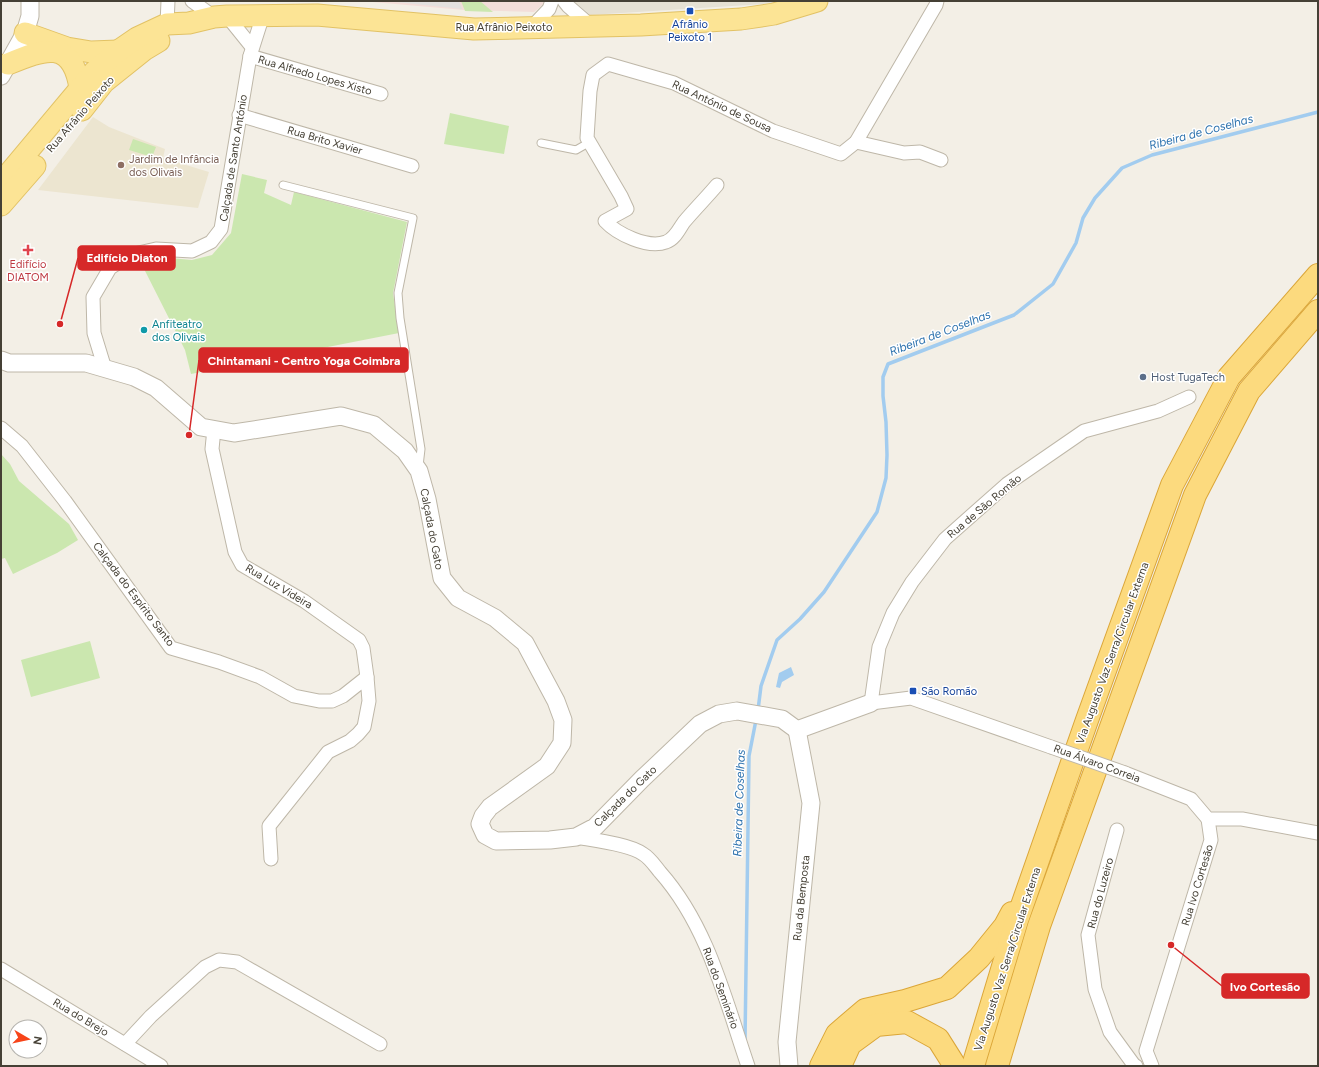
<svg xmlns="http://www.w3.org/2000/svg" width="1319" height="1067" font-family="Figtree,sans-serif">
	<style>
		.residential { fill: #e6e1d4 }
		.education { fill: #ece5d0 }
		.medical { fill: #f3ded9 }
		.green { fill: #cbe7af }
		.parking { fill: #e3e1de }
		.water { fill: #a2ccef }
		.lines { fill: none; stroke-linecap: round; stroke-linejoin: round }
		.stream { stroke: #a2ccef; stroke-width: 3.5 }
		.service-casing { stroke: #beb7a8; stroke-width: 9 }
		.minor-casing { stroke: #beb7a8; stroke-width: 15 }
		.tertiary-casing { stroke: #beb7a8; stroke-width: 19 }
		.primary-casing { stroke: #e2c265; stroke-width: 23 }
		.trunk-casing { stroke: #dba638; stroke-width: 24 }
		.service { stroke: #fff; stroke-width: 7 }
		.minor { stroke: #fff; stroke-width: 13 }
		.tertiary { stroke: #fff; stroke-width: 17 }
		.primary { stroke: #fce495; stroke-width: 21 }
		.trunk { stroke: #fcda7e; stroke-width: 22 }
		.minor-bridge-casing { stroke: #beb7a8; stroke-width: 15; stroke-linecap: butt }
		.minor-bridge { stroke: #fff; stroke-width: 13 }
		.transit-dot { fill: #1a4fb4; stroke: #fff; stroke-width: 1.5 }
		.education-dot { fill: #8d6e63; stroke: #fff; stroke-width: 1.5 }
		.health-dot { fill: #e0444e; stroke: #fff; stroke-width: 1.5 }
		.culture-dot { fill: #0f9aa8; stroke: #fff; stroke-width: 1.5 }
		.service-dot { fill: #5c6f8a; stroke: #fff; stroke-width: 1.5 }
		.labels { text-anchor: middle; stroke-width: 3; stroke-linejoin: round; paint-order: stroke }
		.transit-label { font-size: 11px; fill: #164399; stroke: #fff }
		.street-label { font-size: 11px; fill: #454035; stroke: #fff }
		.education-label { font-size: 11px; fill: #785e54; stroke: #fff; text-anchor: start }
		.health-label { font-size: 11px; fill: #be3a42; stroke: #fff }
		.culture-label { font-size: 11px; fill: #0d838f; stroke: #fff; text-anchor: start }
		.service-label { font-size: 11px; fill: #4e5e75; stroke: #fff; text-anchor: start }
		.water-label { font-size: 12px; font-style: italic; fill: #3074af; stroke: #fff }
		.leader { fill: none; stroke: #d62828; stroke-width: 1.5 }
		.callout-dot { fill: #d62828; stroke: #fff; stroke-width: 1.5 }
		.callout { fill: #d62828; stroke: #d62828; stroke-width: 1.5 }
		.callout-label { font-size: 12px; text-anchor: middle; font-weight: bold; fill: #fff }
	</style>
	<rect width="100%" height="100%" fill="#f3efe6"/>
	<polygon class="residential" points="574,1 785,1 779,3 590,15"/>
	<polygon class="education" points="93,117 109,127 165,149 163,158 209,172 198,208 38,190"/>
	<polygon class="medical" points="361,1 547,1 534,12 464,10"/>
	<g class="green">
		<polygon points="461,1 480,1 493,12 465,11"/>
		<polygon points="450,113 509,126 504,154 444,144"/>
		<polygon points="133,139 156,147 152,157 129,150"/>
		<polygon points="242,174 267,180 264,193 291,205 294,192 407,222 393,293 399,333 191,374 185,350 139,259 159,257 192,260 212,255 231,233"/>
		<polygon points="1,454 10,464 19,481 69,524 78,540 57,553 13,574 5,558 1,559"/>
		<polygon points="90,641 100,678 31,697 21,660"/>
	</g>
	<polygon class="parking" points="386,1 459,1 462,9"/>
	<polygon class="water" points="791,667 794,675 782,682 780,688 776,687 779,673"/>
	<g class="lines">
		<g class="stream">
			<polyline points="758,710 761,686 777,640 800,619 824,592 877,512 886,478 887,455 886,422 883,396 883,377 888,364 1014,315 1053,284 1076,243 1083,218 1095,198 1122,168 1152,155 1318,112"/>
			<polyline points="745,1041 749,756 756,720"/>
		</g>
		<g class="service-casing">
			<g id="service">
				<polyline points="541,143 576,150 590,142"/>
				<polyline points="283,185 413,218 398,293 400,318 421,449 419,466"/>
			</g>
		</g>
		<g class="minor-casing">
			<g id="minor">
				<polyline points="192,1 214,17"/>
				<polyline points="564,1 568,6 591,26"/>
				<polyline points="227,16 252,47"/>
				<polyline points="167,24 168,1"/>
				<polyline points="531,28 549,9 552,1"/>
				<polyline points="250,56 381,94"/>
				<polyline points="239,115 412,166"/>
				<polyline points="856,142 904,153 920,152 941,160"/>
				<path d="M717 185C706 198 695 209 684 222 679 229 675 239 666 242 648 249 617 234 605 221L627 209 621 196 587 138 590 91 593 75 608 64 674 83 773 131 841 154 856 142 936 5 937 1"/>
				<polyline points="105,369 94,333 93,297 110,268 130,255 156,249 192,251 211,242 221,229 250,56 263,15"/>
				<polyline points="1,428 22,446 65,501 171,648 219,662 260,677 294,696 319,701 332,701 343,696 367,677 369,701 364,727 358,734 350,741 328,752 269,826 271,859"/>
				<polyline points="214,429 212,449 235,552 242,565 304,601 359,640 363,648 367,677"/>
				<polyline points="1051,747 911,698 871,703 879,647 893,613 912,582 945,539 1007,484 1084,431 1158,411 1189,397"/>
				<polyline points="1125,773 1191,799 1208,819 1242,819 1318,833"/>
				<polyline points="1117,830 1088,935 1095,989 1110,1032 1134,1065 1136,1066"/>
				<path d="M576 837C593 840 630 844 643 854 650 858 655 866 660 872 708 926 725 999 748 1066"/>
				<polyline points="1,969 161,1066"/>
				<polyline points="125,1044 151,1016 205,967 219,960 237,962 380,1044"/>
				<polyline points="1152,1066 1146,1051 1211,840 1208,819"/>
			</g>
		</g>
		<g class="tertiary-casing">
			<g id="tertiary">
				<polyline points="1,76 25,33 30,16 30,1"/>
				<polyline points="1,360 9,363 86,363 134,377 156,388 201,427 234,433 341,416 374,425 405,451 419,471 427,499 442,578 458,598 495,618 525,643 556,701 563,720 562,743 547,766 490,807 483,816 480,824 485,835 496,841 550,840 576,837 595,827 642,779 700,724 719,714 737,711 782,719 797,730"/>
				<polyline points="797,730 871,703"/>
				<polyline points="789,1066 787,1042 811,803 797,730"/>
			</g>
		</g>
		<g class="primary-casing">
			<g id="primary">
				<polyline points="25,33 67,48 91,52 118,51"/>
				<path d="M8 64C44 49 72 38 80 88"/>
				<polyline points="82,110 104,82 144,50 159,41"/>
				<polyline points="1,183 94,72 118,51 137,38 167,24 189,23 214,17 227,16 317,15 474,29 641,25 741,19 774,14 817,1"/>
				<polyline points="1,205 35,166"/>
			</g>
		</g>
		<g class="trunk-casing">
			<g id="trunk">
				<polyline points="821,1066 837,1034 865,1010 905,1001 947,988 979,958 1005,926 1012,913"/>
				<polyline points="840,1066 850,1044 876,1025 907,1022 938,1039 955,1066"/>
				<polyline points="973,1066 1017,920 1087,720 1172,485 1229,377 1318,275"/>
				<polyline points="997,1066 1039,926 1195,495 1249,391 1318,311"/>
			</g>
		</g>
		<use href="#service" class="service"/>
		<use href="#minor" class="minor"/>
		<use href="#tertiary" class="tertiary"/>
		<use href="#primary" class="primary"/>
		<use href="#trunk" class="trunk"/>
		<g class="minor-bridge-casing">
			<polyline id="minor-bridge" points="1051,747 1125,773"/>
		</g>
		<use href="#minor-bridge" class="minor-bridge"/>
	</g>
	<g class="transit-dot">
		<rect x="686" y="7" width="8" height="8" rx="2"/>
		<rect x="909" y="687" width="8" height="8" rx="2"/>
	</g>
	<circle class="education-dot" cx="121" cy="165" r="4"/>
	<path class="health-dot" d="M26 244h4v4h4v4h-4v4h-4v-4h-4v-4h4z"/>
	<circle class="culture-dot" cx="144" cy="330" r="4"/>
	<circle class="service-dot" cx="1143" cy="377" r="4"/>
	<g class="labels">
		<g class="transit-label">
			<text x="690" y="28">Afrânio<tspan x="690" dy="13">Peixoto 1</tspan></text>
			<text x="921" y="695" text-anchor="start">São Romão</text>
		</g>
		<g class="street-label">
			<text x="504" y="31">Rua Afrânio Peixoto</text>
			<text transform="translate(315 75) rotate(16)" y="4">Rua Alfredo Lopes Xisto</text>
			<text transform="translate(722 106) rotate(25)" y="4">Rua António de Sousa</text>
			<text transform="translate(80 114) rotate(-49)" y="4">Rua Afrânio Peixoto</text>
			<text transform="translate(325 140) rotate(16)" y="4">Rua Brito Xavier</text>
			<text transform="translate(233 158) rotate(-81)" y="4">Calçada de Santo António</text>
			<text transform="translate(984 506) rotate(-40)" y="4">Rua de São Romão</text>
			<text transform="translate(432 529) rotate(79)" y="4">Calçada do Gato</text>
			<text transform="translate(279 586) rotate(31)" y="4">Rua Luz Videira</text>
			<text transform="translate(134 594) rotate(53)" y="4">Calçada do Espírito Santo</text>
			<text transform="translate(1112 653) rotate(-70)" y="4">Via Augusto Vaz Serra/Circular Externa</text>
			<text transform="translate(1097 763) rotate(20)" y="4">Rua Álvaro Correia</text>
			<text transform="translate(625 796) rotate(-44)" y="4">Calçada do Gato</text>
			<text transform="translate(1197 885) rotate(-73)" y="4">Rua Ivo Cortesão</text>
			<text transform="translate(1100 893) rotate(-75)" y="4">Rua do Luzeiro</text>
			<text transform="translate(801 898) rotate(-84)" y="4">Rua da Bemposta</text>
			<text transform="translate(1007 959) rotate(-72)" y="4">Via Augusto Vaz Serra/Circular Externa</text>
			<text transform="translate(721 988) rotate(70)" y="4">Rua do Seminário</text>
			<text transform="translate(81 1017) rotate(31)" y="4">Rua do Brejo</text>
		</g>
		<g class="education-label">
			<text x="129" y="163">Jardim de Infância<tspan x="129" dy="13">dos Olivais</tspan></text>
		</g>
		<g class="health-label">
			<text x="28" y="268">Edifício<tspan x="28" dy="13">DIATOM</tspan></text>
		</g>
		<g class="culture-label">
			<text x="152" y="328">Anfiteatro<tspan x="152" dy="13">dos Olivais</tspan></text>
		</g>
		<g class="service-label">
			<text x="1151" y="381">Host TugaTech</text>
		</g>
		<g class="water-label">
			<text transform="translate(1201 132) rotate(-15)" y="4">Ribeira de Coselhas</text>
			<text transform="translate(940 333) rotate(-21)" y="4">Ribeira de Coselhas</text>
			<text transform="translate(739 803) rotate(-88)" y="4">Ribeira de Coselhas</text>
		</g>
	</g>
	<path class="leader" d="M60 324L78 258M189 435L199 360M1171 945L1222 986"/>
	<g class="callout-dot">
		<circle cx="60" cy="324" r="4"/>
		<circle cx="189" cy="435" r="4"/>
		<circle cx="1171" cy="945" r="4"/>
	</g>
	<g class="callout">
		<rect x="78" y="246" width="97" height="24" rx="4"/>
		<rect x="199" y="348" width="209" height="24" rx="4"/>
		<rect x="1222" y="974" width="87" height="24" rx="4"/>
	</g>
	<g class="callout-label">
		<text x="127" y="262">Edifício Diaton</text>
		<text x="304" y="365">Chintamani - Centro Yoga Coimbra</text>
		<text x="1265" y="991">Ivo Cortesão</text>
	</g>
	<rect width="1319" height="1067" fill="none" stroke="#454035" stroke-width="4"/>
	<g transform="translate(28 1039) rotate(99)"><circle r="19" fill="#ffffff" stroke="#b5b3ae"/>
	<path d="M0-3L7 15L0 10L-7 15Z" fill="#f74419"/>
	<text y="-6" font-size="11" font-weight="bold" text-anchor="middle" fill="#454035">N</text>
	</g>
</svg>
